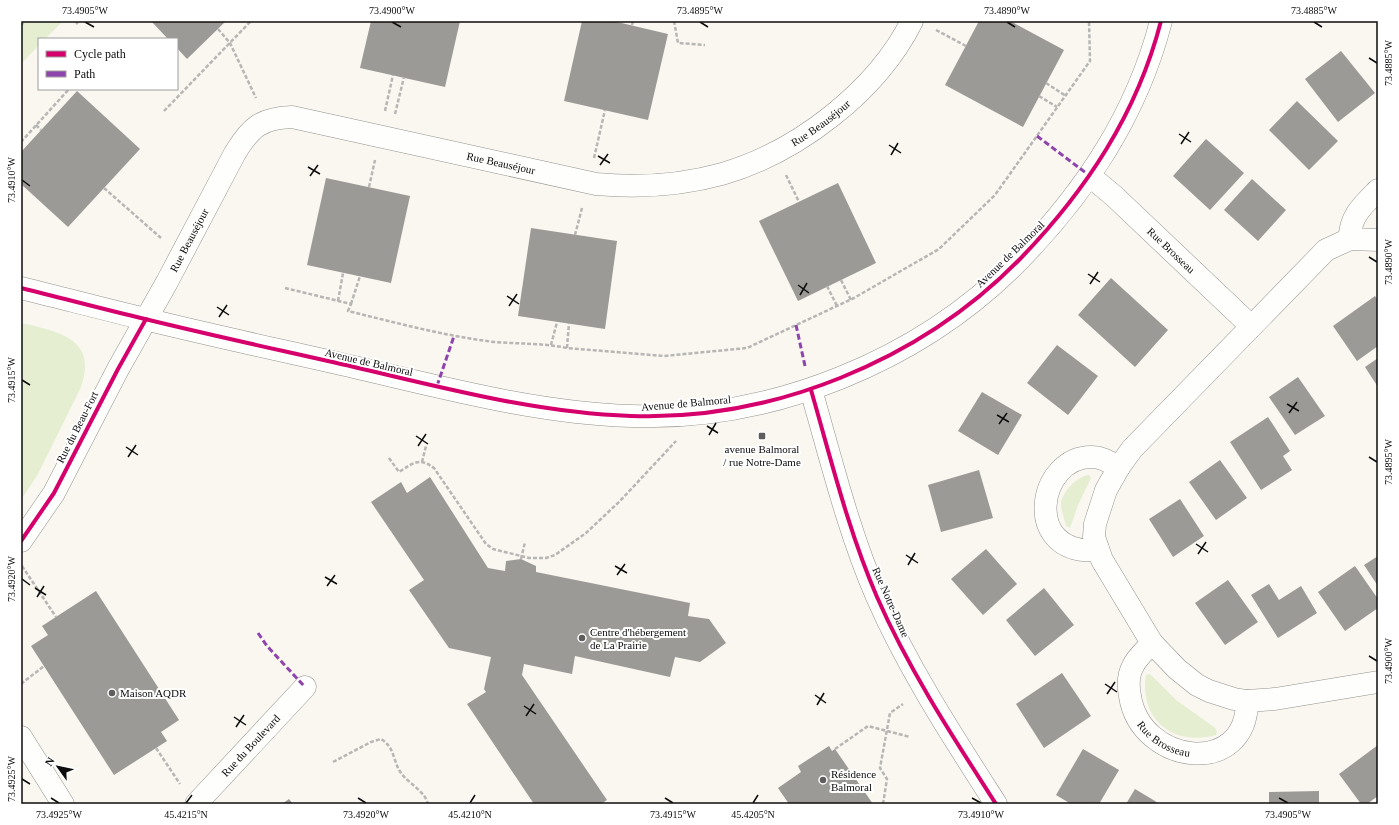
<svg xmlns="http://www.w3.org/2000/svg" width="1399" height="825" font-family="'Times New Roman',serif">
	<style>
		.green { fill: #e5eed1 }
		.building { fill: #9c9a96 }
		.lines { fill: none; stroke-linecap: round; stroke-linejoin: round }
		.minor-casing { stroke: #93928f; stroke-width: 23 }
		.tertiary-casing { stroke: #93928f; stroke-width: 23 }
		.path { stroke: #b7b6b5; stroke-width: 2.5; stroke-dasharray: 4 2; stroke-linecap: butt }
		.minor { stroke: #fefefd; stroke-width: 22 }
		.tertiary { stroke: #fefefd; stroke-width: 22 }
		.quiet { stroke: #8e44ad; stroke-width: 3; stroke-dasharray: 6 3; stroke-linecap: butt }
		.cycleway-casing { stroke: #fff; stroke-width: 6 }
		.cycleway { stroke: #d6006c; stroke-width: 4 }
		.ticks { fill: none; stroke: #0c0c0c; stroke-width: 1.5 }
		.poi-dot { fill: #5f5e5c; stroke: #fff; stroke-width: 1.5 }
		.labels { text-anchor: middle; stroke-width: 4; stroke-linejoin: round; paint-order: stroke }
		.street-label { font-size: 11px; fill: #0c0c0c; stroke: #fff }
		.poi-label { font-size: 11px; fill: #0c0c0c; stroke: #fff; text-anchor: start }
		.neatline { fill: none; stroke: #0c0c0c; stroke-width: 1.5 }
		.ticks-label { font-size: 10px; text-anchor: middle; fill: #0c0c0c }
	</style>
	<rect width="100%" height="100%" fill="#faf7f0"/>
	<g class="green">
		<polygon points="21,21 63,21 45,39 39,39 39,45 21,64"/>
		<path d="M21 323C56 331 99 338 81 387L38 474 21 500Z"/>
		<path d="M1089 475 1091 478 1078 505 1070 528 1066 526C1065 520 1061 511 1061 504 1062 492 1077 476 1089 475Z"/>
		<path d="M1150 674 1176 700 1214 727 1217 731 1216 735C1173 747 1139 719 1146 675Z"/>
	</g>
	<g class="building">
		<polygon points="151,21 226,21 187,59 177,48 177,39 168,39"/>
		<polygon points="371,21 460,21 445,87 360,68"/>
		<polygon points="582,21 613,21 668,34 648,120 564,101"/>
		<polygon points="979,21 1010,21 1064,50 1023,127 945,85"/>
		<polygon points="1341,51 1375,93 1338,122 1305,79"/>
		<polygon points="77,91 140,149 68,227 21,184 21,152"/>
		<polygon points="1297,101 1338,141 1309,170 1269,130"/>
		<polygon points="1206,139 1244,173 1210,210 1173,176"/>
		<polygon points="326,178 410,196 391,283 307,265"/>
		<polygon points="1252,179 1286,210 1258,241 1224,210"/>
		<polygon points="838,183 876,263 798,301 759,221"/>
		<polygon points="531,228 617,241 605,329 518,316"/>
		<polygon points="1111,278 1168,330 1135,367 1078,315"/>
		<polygon points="1375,296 1378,301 1378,346 1357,361 1333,326"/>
		<polygon points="1057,345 1098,376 1068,415 1027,383"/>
		<polygon points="1378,358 1378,387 1365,367"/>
		<polygon points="1298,377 1325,416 1295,435 1269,397"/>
		<polygon points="982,392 1022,415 998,455 958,431"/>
		<polygon points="1268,417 1290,451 1283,456 1292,470 1261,490 1230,442"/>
		<polygon points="1220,460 1247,498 1216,520 1189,482"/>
		<polygon points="979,470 993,518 941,532 928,485"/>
		<polygon points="430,477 488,568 505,571 506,561 521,559 536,566 536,572 690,603 688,616 709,619 726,643 700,662 675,657 670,677 575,656 572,674 524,664 522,675 607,800 601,804 534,804 467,704 486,692 484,689 491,657 449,648 409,590 424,580 371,502 401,482 407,493"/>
		<polygon points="1180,499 1204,536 1173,557 1149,519"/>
		<polygon points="986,549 1017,584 983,615 951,579"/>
		<polygon points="1378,556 1378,586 1364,565"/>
		<polygon points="1355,566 1378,599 1378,608 1345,631 1318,592"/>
		<polygon points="1228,580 1258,622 1225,645 1195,603"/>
		<polygon points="1269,584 1279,600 1301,586 1317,613 1278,638 1251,595"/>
		<polygon points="1044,588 1074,625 1035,656 1006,620"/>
		<polygon points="96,591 179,720 161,732 167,741 114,775 31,646 48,635 42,626"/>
		<polygon points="1062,673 1091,716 1044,748 1016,704"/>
		<polygon points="1378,745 1378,796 1367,804 1361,804 1339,774"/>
		<polygon points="829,746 832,751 835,749 873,804 789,804 778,788 801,772 798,766"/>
		<polygon points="1083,749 1119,770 1099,804 1071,804 1056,795"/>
		<polygon points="1135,789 1155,801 1159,804 1126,804"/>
		<polygon points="1319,791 1319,804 1269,804 1269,792"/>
		<polygon points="289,799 293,804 282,804"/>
	</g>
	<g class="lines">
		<g class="minor-casing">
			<g id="minor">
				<path id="s1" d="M1090 176 1114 196 1251 326"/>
				<path d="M1350 239C1349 217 1363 205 1378 190"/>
				<polyline points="1378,240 1350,239 1326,250 1132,449 1119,467 1106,490 1095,524 1094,537 1102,560 1152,643 1177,669 1197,685 1209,691 1234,699 1247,701 1275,699 1378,682"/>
				<path d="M811 390C831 459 848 530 877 597 909 670 953 737 996 804"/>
				<path id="s2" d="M21 541 54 493 118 369 167 282 235 153C251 127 261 118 292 117L596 184C638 188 682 185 722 174 798 152 877 91 912 21"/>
				<path d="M1098 550C1021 557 1037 455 1093 457 1102 457 1111 463 1119 467"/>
				<path id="s3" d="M1152 643C1146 650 1137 657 1133 666 1128 675 1128 686 1130 696 1140 764 1247 779 1247 701"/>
				<polyline points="21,737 63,804"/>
				<path id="s4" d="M196 804 305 687"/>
			</g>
		</g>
		<g class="tertiary-casing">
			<path id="tertiary" d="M21 288C62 298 103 309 145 319 214 336 284 351 354 367 445 388 537 413 631 416 772 421 920 361 1019 260 1086 191 1137 114 1161 21"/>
		</g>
		<g class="path">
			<polyline points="674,21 678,43 705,45"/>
			<polyline points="618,22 618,21"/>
			<polyline points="76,24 79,21"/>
			<polyline points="632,25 633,21"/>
			<polyline points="21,26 24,21"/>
			<polyline points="218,29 230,43 256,98"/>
			<polyline points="936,30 966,46"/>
			<polyline points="1046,83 1066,96"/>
			<polyline points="1039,96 1057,107"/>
			<polyline points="164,111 251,21"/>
			<polyline points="385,111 393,75"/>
			<polyline points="395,114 404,77"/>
			<polyline points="36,125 41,130"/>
			<polyline points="21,142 69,89"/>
			<polyline points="594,158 605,110"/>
			<polyline points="786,175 799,202"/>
			<polyline points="369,187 375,160"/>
			<polyline points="104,188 161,238"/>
			<polyline points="575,235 582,208"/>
			<polyline points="841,280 851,300"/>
			<polyline points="827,286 837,306"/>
			<path d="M285 288 351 304 348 311C397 323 445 336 494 342 519 344 543 343 567 348L664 356 747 348 854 298 939 249 995 195 1090 61 1089 21"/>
			<polyline points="338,301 343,273"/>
			<polyline points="351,304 360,276"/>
			<polyline points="551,345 557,322"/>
			<polyline points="567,348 569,323"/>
			<path d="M389 458 399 472C413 463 419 457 434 468L486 544 493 549 529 558H546L555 555 586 533 620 501 676 441"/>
			<polyline points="422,462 426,446"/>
			<polyline points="521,559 525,542"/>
			<polyline points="22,566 56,617"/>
			<polyline points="21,684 44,666"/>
			<polyline points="156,748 180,784"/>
			<polyline points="835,749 868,726 910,737"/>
			<path d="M333 762 371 742 381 739C395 747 393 762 401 773 409 784 425 791 428 804"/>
			<polyline points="883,804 887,779 880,768 890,713 903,704"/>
		</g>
		<use href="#minor" class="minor"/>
		<use href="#tertiary" class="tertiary"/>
		<g class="quiet">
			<polyline points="1037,136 1090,176"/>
			<polyline points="796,325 805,366"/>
			<polyline points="437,386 454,336"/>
			<polyline points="258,633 267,646 305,687"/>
		</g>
		<g class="cycleway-casing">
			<g id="cycleway">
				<path d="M21 288C62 298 103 309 145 319 214 336 284 351 354 367 445 388 537 413 631 416 772 421 920 361 1019 260 1086 191 1137 114 1161 21"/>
				<path d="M811 390C831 459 848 530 877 597 909 670 953 737 996 804"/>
				<polyline points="21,541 54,493 118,369 146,319"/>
			</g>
		</g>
		<use href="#cycleway" class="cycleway"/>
	</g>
	<path class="ticks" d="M85 22 94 27M392 22 401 27M700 22 708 27M1007 22 1015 27M1314 22 1322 27M1369 58 1377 63M1179 134 1191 142M1181 144 1189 132M889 145 901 153M891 155 898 143M598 156 610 163M600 165 608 154M308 167 320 174M310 176 318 165M22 180 30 186M1369 257 1377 262M1088 274 1100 282M1090 284 1098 272M798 285 809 293M800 295 807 283M507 296 519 304M509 306 517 294M217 307 229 315M219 317 227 305M22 380 30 385M1287 404 1299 411M1289 413 1297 402M997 415 1009 422M999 424 1007 413M707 426 718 433M709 435 716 423M416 436 428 444M418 446 426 434M126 447 138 455M128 457 136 445M1369 457 1377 462M1196 544 1208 552M1198 554 1206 542M906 555 918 563M908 565 915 553M615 566 627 573M617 575 625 564M325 577 337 584M22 579 30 585M327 586 335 575M35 588 46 595M37 597 44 586M1369 656 1377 661M1105 684 1117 692M1107 694 1115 682M815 695 826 703M817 705 824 693M524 706 536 714M526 716 534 704M234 717 246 725M236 727 244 715M22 779 30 784M51 798 59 803M358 798 366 803M665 798 673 803M972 798 981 803M1279 798 1288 803M186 803 192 795M470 803 475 795M753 803 758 795"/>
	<g class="poi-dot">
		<rect x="758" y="432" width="8" height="8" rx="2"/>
		<circle cx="582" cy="638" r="4"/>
		<circle cx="112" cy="693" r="4"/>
		<circle cx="823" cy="780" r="4"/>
	</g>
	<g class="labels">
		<g class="street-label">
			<text dy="4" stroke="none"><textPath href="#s2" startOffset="1065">Rue Beauséjour</textPath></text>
			<text dy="4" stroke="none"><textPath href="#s2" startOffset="729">Rue Beauséjour</textPath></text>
			<text dy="4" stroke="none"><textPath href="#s2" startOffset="345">Rue Beauséjour</textPath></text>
			<text dy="4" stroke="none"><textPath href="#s1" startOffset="110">Rue Brosseau</textPath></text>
			<text transform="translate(1010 254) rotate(-44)" y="4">Avenue de Balmoral</text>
			<text transform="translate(369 362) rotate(13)" y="4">Avenue de Balmoral</text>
			<text transform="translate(686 403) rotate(-5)" y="4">Avenue de Balmoral</text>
			<text transform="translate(77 427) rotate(-63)" y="4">Rue du Beau-Fort</text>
			<text transform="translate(891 602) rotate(66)" y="4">Rue Notre-Dame</text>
			<text dy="4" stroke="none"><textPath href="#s3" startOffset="119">Rue Brosseau</textPath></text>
			<text dy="4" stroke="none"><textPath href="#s4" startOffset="80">Rue du Boulevard</textPath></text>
		</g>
		<g class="poi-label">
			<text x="762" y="453" text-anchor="middle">avenue Balmoral<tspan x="762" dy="13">/ rue Notre-Dame</tspan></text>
			<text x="590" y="636">Centre d'hébergement<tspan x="590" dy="13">de La Prairie</tspan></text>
			<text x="120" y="697">Maison AQDR</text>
			<text x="831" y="778">Résidence<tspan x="831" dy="13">Balmoral</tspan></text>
		</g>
	</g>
	<rect width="1399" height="825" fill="none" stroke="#ffffff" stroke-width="44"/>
	<rect x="38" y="38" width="140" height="52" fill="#ffffff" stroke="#9e9e9e"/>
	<rect x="46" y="51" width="20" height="6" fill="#d6006c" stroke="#9e9e9e"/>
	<text x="74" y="58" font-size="12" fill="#0c0c0c">Cycle path</text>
	<rect x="46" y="71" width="20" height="6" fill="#8e44ad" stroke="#9e9e9e"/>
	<text x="74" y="78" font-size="12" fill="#0c0c0c">Path</text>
	<g transform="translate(58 767) rotate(303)" stroke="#ffffff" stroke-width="3" paint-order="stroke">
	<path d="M0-3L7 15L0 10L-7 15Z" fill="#0c0c0c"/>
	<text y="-6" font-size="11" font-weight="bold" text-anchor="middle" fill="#0c0c0c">N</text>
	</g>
	<rect x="22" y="22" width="1355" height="781" class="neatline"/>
	<g class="ticks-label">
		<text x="85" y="14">73.4905°W</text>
		<text x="392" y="14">73.4900°W</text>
		<text x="700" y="14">73.4895°W</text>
		<text x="1007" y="14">73.4890°W</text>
		<text x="1314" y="14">73.4885°W</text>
		<text transform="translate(1388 63) rotate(-90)" y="4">73.4885°W</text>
		<text transform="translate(11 180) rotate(-90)" y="4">73.4910°W</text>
		<text transform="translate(1388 262) rotate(-90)" y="4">73.4890°W</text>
		<text transform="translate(11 380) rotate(-90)" y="4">73.4915°W</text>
		<text transform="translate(1388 462) rotate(-90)" y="4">73.4895°W</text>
		<text transform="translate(11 579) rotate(-90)" y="4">73.4920°W</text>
		<text transform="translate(1388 661) rotate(-90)" y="4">73.4900°W</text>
		<text transform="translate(11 779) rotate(-90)" y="4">73.4925°W</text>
		<text x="59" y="818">73.4925°W</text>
		<text x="186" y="818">45.4215°N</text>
		<text x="366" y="818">73.4920°W</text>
		<text x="470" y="818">45.4210°N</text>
		<text x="673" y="818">73.4915°W</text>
		<text x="753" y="818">45.4205°N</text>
		<text x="981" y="818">73.4910°W</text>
		<text x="1288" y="818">73.4905°W</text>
	</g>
</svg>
